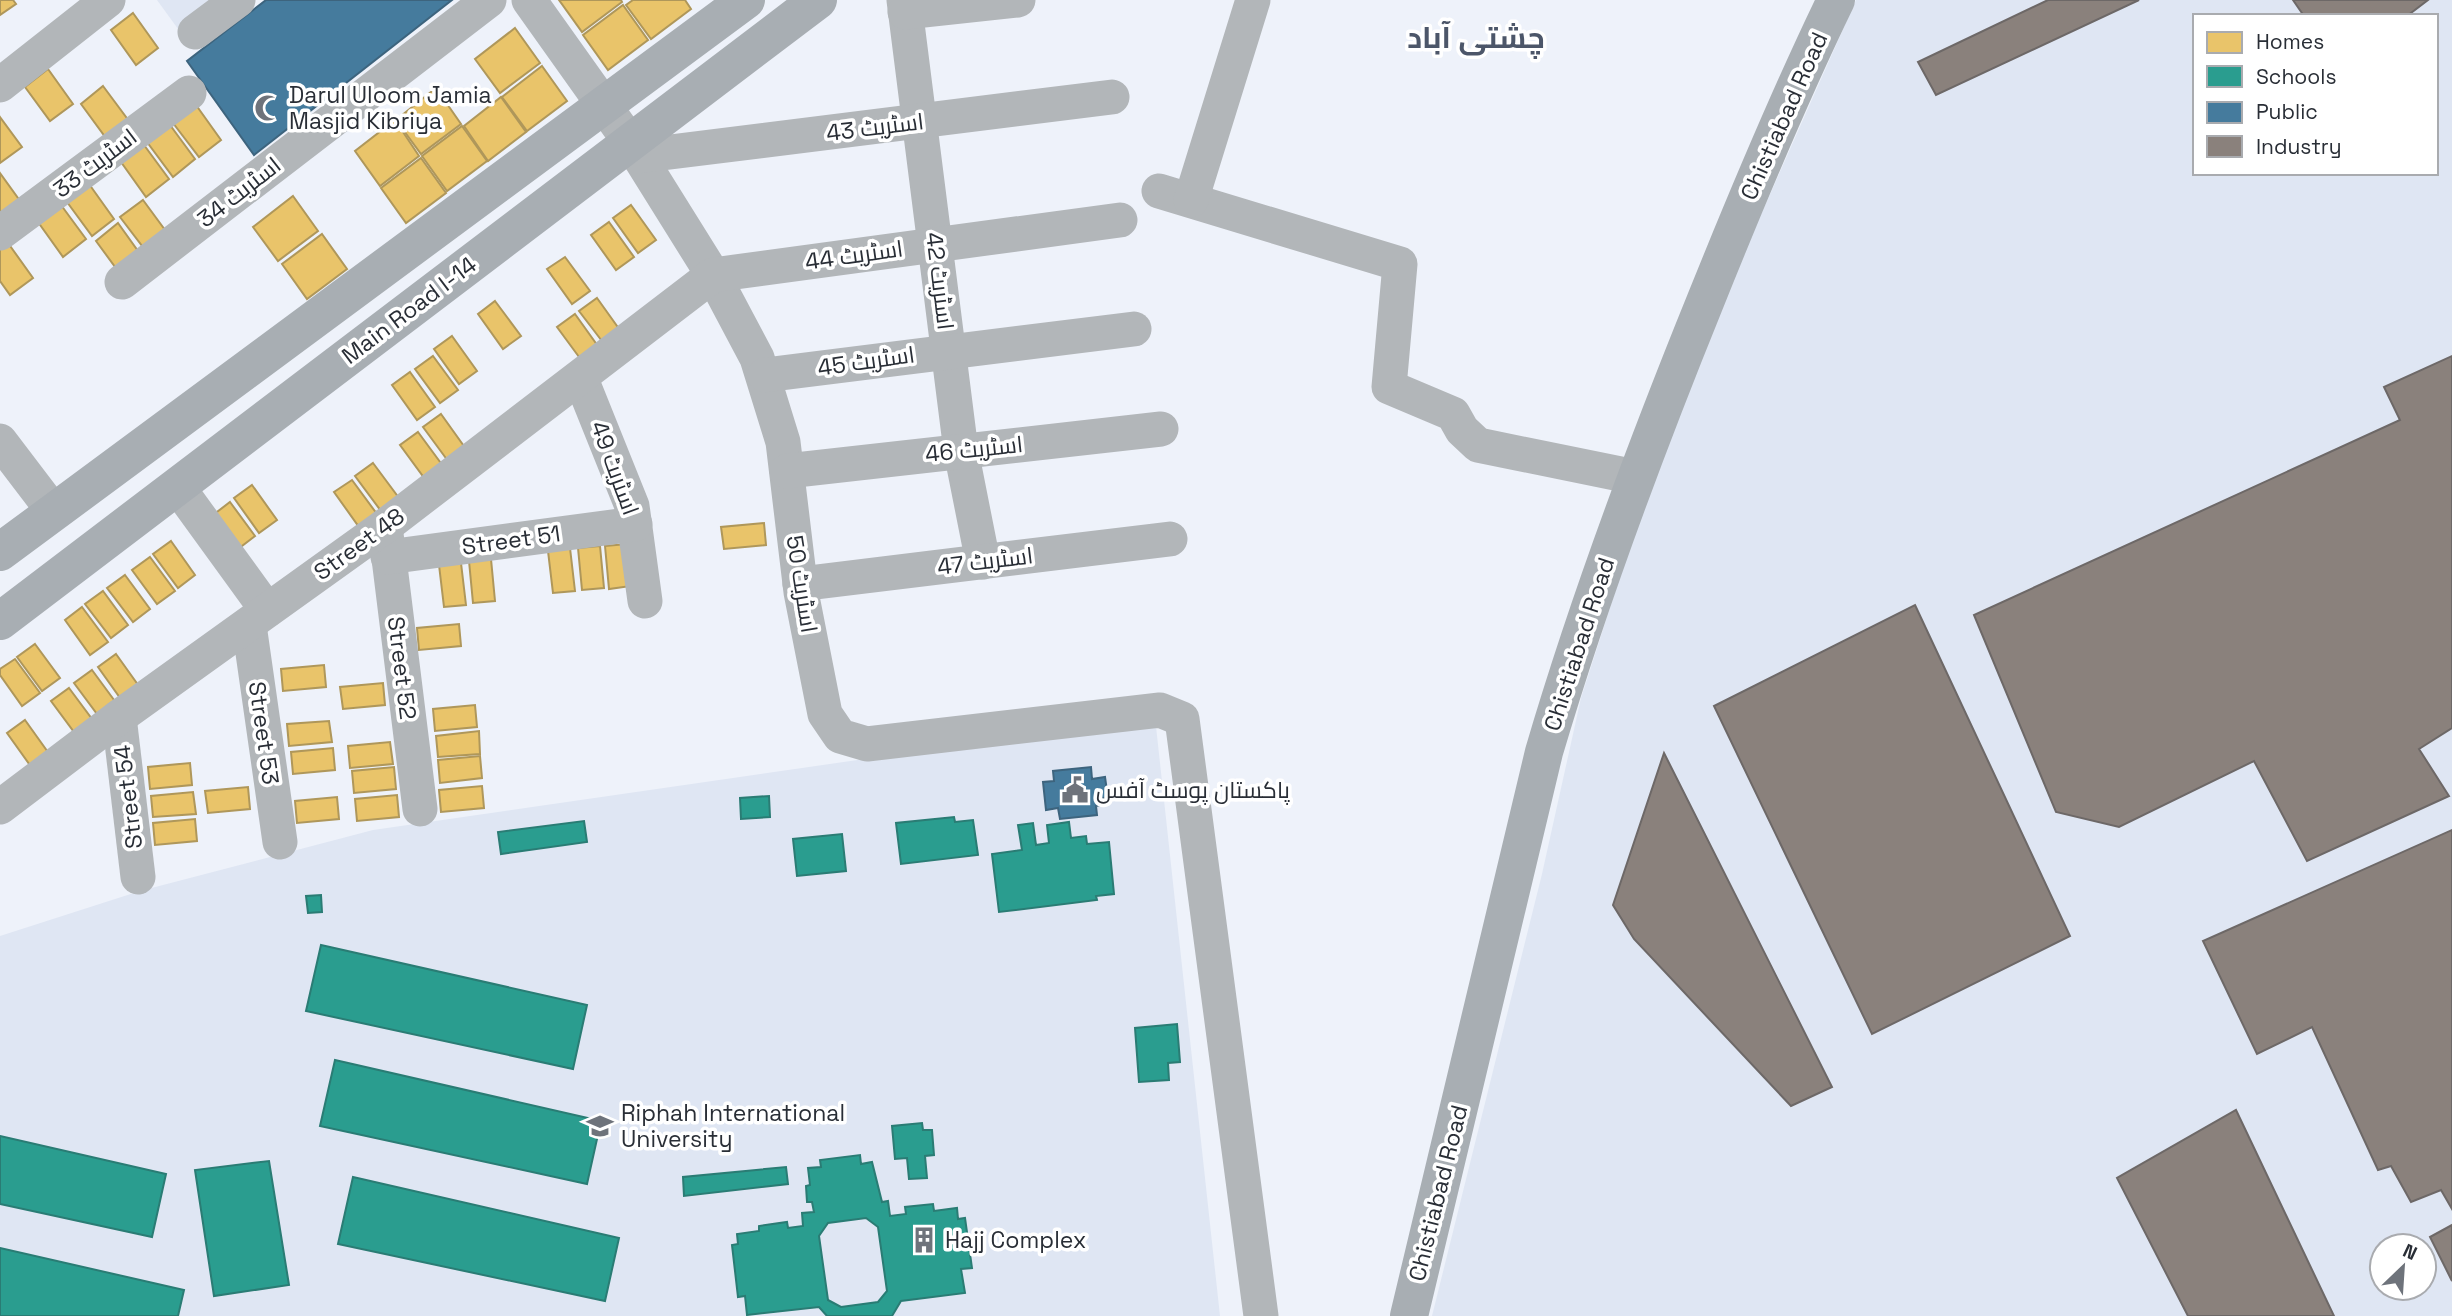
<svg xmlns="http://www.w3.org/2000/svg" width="2452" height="1316" font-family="'Space Grotesk',Cairo,sans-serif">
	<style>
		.built { fill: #dfe6f3; fill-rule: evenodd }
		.homes { fill: #e9c46a; stroke: #af975a; stroke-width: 2 }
		.schools { fill: #2a9d8f; stroke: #2a7c74; stroke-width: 2; fill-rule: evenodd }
		.public { fill: #457b9d; stroke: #3d647e; stroke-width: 2 }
		.industry { fill: #8a817c; stroke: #6d6867; stroke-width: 2 }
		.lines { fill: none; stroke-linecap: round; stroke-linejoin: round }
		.minor { stroke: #b2b6b9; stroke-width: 35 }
		.major { stroke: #a8aeb3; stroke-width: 38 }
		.labels { text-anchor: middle; stroke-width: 7; stroke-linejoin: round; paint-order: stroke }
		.poi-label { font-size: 23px; fill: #292e36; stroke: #fff; text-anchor: start }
		.street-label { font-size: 23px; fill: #292e36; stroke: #fff }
		.district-label { font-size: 30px; font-weight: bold; fill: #4c5669; stroke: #fff }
	</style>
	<rect width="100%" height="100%" fill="#eef2fa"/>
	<g class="built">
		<polygon points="157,0 226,0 181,33"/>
		<path d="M1856 0H2452V1316H1432L1542 874 1581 698 1671 418ZM2195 16H2436V173H2195ZM2382 1246H2424V1288H2382Z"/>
		<polygon points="1155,717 1220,1316 0,1316 0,936 140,891 373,830"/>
	</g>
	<g class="homes">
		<polygon points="0,0 13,0 16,4 0,15"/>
		<polygon points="559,0 621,0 622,2 582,32"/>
		<polygon points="633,0 685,0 691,9 651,39 626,5"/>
		<polygon points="623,5 648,40 608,70 583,35"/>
		<polygon points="133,13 158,48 136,65 111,30"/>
		<polygon points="515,28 540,63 500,93 475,59"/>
		<polygon points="542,66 567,101 527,131 502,97"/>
		<polygon points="48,69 73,104 50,121 25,87"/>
		<polygon points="103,86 129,121 106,138 81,104"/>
		<polygon points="436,88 461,124 421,154 396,120"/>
		<polygon points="501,97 526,132 488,161 464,126"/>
		<polygon points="196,105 221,140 199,157 173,123"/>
		<polygon points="0,117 22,147 0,163"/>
		<polygon points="395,120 419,156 380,186 355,151"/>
		<polygon points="170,125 195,159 173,177 147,142"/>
		<polygon points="462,126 487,161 447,191 422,156"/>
		<polygon points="144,145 169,179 146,197 121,162"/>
		<polygon points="421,158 446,193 406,223 381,188"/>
		<polygon points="0,173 23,205 0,221"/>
		<polygon points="89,184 114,219 92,236 67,202"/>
		<polygon points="293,196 318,231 278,261 253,227"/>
		<polygon points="143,200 168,234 146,251 120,217"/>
		<polygon points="61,205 86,239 63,257 38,222"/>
		<polygon points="631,205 656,240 638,253 613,218"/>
		<polygon points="609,222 634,257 616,270 591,235"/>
		<polygon points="118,223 143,258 121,275 96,241"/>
		<polygon points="322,234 347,269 307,299 282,264"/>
		<polygon points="8,243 33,278 10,295 0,281 0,249"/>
		<polygon points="565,257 590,291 572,304 547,269"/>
		<polygon points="597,298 622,333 605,345 579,311"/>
		<polygon points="495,301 521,336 503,349 478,314"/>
		<polygon points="575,314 600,349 582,361 557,327"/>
		<polygon points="452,336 477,371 459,384 434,349"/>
		<polygon points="433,356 458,390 440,403 415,369"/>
		<polygon points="410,372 435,407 417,420 392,385"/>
		<polygon points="441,414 466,449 448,461 423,427"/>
		<polygon points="418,432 443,466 425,479 400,445"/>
		<polygon points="373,463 399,498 381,511 355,476"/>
		<polygon points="352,480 377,514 359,527 334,492"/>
		<polygon points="252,485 277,520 259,533 234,498"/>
		<polygon points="230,502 255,536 238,549 213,515"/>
		<polygon points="764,523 766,545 724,549 721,527"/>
		<polygon points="171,541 195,575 178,588 153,554"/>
		<polygon points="627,544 631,586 609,589 605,546"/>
		<polygon points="600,546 604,588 582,590 578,548"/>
		<polygon points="570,548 575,591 553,593 548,551"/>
		<polygon points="150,557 175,591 157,604 132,570"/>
		<polygon points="491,559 495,601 473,603 469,561"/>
		<polygon points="461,563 466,605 444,607 439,565"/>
		<polygon points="125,575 150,609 133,622 107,588"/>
		<polygon points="103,591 128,625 111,638 85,604"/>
		<polygon points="82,607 108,642 90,655 65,620"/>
		<polygon points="459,624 461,646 419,650 417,628"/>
		<polygon points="35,644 60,678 42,691 17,657"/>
		<polygon points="116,654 141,689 123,702 98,667"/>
		<polygon points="15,659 40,693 22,706 0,675 0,669"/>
		<polygon points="324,665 326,687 283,691 281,669"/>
		<polygon points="92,670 117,704 100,718 74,683"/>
		<polygon points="383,683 385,705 343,709 340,687"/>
		<polygon points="69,688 95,723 77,736 51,701"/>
		<polygon points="475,705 477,727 435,731 433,709"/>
		<polygon points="25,720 50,755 32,768 7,733"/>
		<polygon points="329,721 332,742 289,746 287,724"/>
		<polygon points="479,731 480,754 438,757 436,736"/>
		<polygon points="390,742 393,764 350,768 348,746"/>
		<polygon points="333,748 335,770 293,774 291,752"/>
		<polygon points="480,756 482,778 440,783 438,760"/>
		<polygon points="190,763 192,785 150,789 148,767"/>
		<polygon points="394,767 396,789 354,793 352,771"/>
		<polygon points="482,786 484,808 441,812 439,790"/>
		<polygon points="248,787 250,809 208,813 205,791"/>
		<polygon points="193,792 196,814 153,817 151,796"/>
		<polygon points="397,795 399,817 357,821 355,799"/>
		<polygon points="337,797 339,819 297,823 295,801"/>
		<polygon points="195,819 197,841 155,845 153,823"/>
	</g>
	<g class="schools">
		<polygon points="769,796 770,817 741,819 740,798"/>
		<polygon points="954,817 955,822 973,820 978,855 901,864 896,823"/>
		<polygon points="584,821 587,842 501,854 498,832"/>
		<polygon points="1069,822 1071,838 1086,836 1087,844 1109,842 1114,894 1096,896 1097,900 999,912 992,854 1022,850 1018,825 1033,823 1036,845 1049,843 1047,825"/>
		<polygon points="842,834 846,871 797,876 793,839"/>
		<polygon points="321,895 322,912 308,913 306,896"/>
		<polygon points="321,945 587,1005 573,1069 306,1011"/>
		<polygon points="1177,1024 1180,1062 1168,1063 1169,1080 1139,1082 1135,1028"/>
		<polygon points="335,1060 601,1121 587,1184 320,1126"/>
		<polygon points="922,1123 923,1130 932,1130 934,1155 925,1156 927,1178 909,1179 907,1158 895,1159 892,1126"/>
		<polygon points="0,1136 166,1174 152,1237 0,1204"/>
		<path d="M860 1155 861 1164 872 1162 882 1202 888 1201 890 1216 906 1214 905 1207 933 1204 934 1211 957 1208 958 1219 965 1218 972 1268 961 1269 965 1293 901 1301 892 1316H827L819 1307 747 1315 745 1296 738 1297 732 1245 738 1244 737 1234 759 1231V1226L787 1222 788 1228 803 1226 802 1213 814 1212 812 1202H807L806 1186 810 1185 808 1168 821 1167 820 1160ZM866 1218 878 1227 887 1291 878 1302 841 1307 828 1300 819 1236 828 1223Z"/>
		<polygon points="269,1161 289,1285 214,1296 195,1170"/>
		<polygon points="786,1167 788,1184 684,1196 683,1177"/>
		<polygon points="353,1177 619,1238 605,1301 338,1244"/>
		<polygon points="0,1248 184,1290 178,1316 0,1316"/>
	</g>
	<g class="public">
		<polygon points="266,0 452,0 254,155 187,61"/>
		<polygon points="1091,767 1092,779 1105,777 1108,798 1100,798 1101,805 1096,806 1097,815 1060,819 1058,808 1046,810 1043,782 1054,781 1053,771"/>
	</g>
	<g class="industry">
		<polygon points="2048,0 2139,0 1936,95 1918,62"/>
		<polygon points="2293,0 2428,0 2407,16 2304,16"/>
		<polygon points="2452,356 2452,728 2419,749 2449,796 2307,861 2254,761 2119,827 2056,812 1974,615 2400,420 2384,387"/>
		<polygon points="1915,605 2070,936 1872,1034 1714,706"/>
		<polygon points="1664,753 1832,1087 1791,1106 1634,939 1613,905"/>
		<polygon points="2452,830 2452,1209 2441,1190 2411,1202 2391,1166 2378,1170 2312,1027 2257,1054 2203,941"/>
		<polygon points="2236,1110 2334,1316 2188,1316 2117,1178"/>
		<polygon points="2452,1225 2452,1281 2430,1237"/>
	</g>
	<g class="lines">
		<g class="minor">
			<polyline points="529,0 630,142 713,275 757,358 783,442 801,592 825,714 840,736 867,744 1160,710 1182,719 1261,1316"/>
			<polyline points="904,0 961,451 983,562"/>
			<polyline points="905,12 1018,0"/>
			<polyline points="195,32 238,0"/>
			<polyline points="0,85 108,0"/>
			<polyline points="638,156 1112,97"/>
			<polyline points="1159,191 1400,264 1389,387 1453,414 1462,430 1478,445 1635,477"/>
			<polyline points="1191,200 1253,0"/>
			<polyline points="0,233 189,93"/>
			<polyline points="122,282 489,0"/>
			<polyline points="765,375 1134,329"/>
			<polyline points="581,379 632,506 645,601"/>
			<polyline points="0,441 54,512"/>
			<polyline points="787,471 1161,429"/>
			<polyline points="177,486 267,610"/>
			<polyline points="385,526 420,809"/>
			<polyline points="388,557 635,524"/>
			<polyline points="800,584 1170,539"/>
			<polyline points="249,625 280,842"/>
			<polyline points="119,717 138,877"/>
			<polyline points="0,807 119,717 385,526 713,275 1120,220"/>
		</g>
		<g class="major">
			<polyline points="0,552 746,0"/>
			<polyline points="0,621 818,0"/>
			<path d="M1409 1316 1544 752C1589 599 1645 450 1705 302 1746 200 1788 99 1836 0"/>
		</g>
	</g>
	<defs>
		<g id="mosque-bare" transform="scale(2.1)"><path d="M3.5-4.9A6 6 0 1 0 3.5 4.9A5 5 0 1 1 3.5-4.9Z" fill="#6e737b" stroke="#fff" stroke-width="2.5" paint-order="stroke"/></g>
		<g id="civic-bare" transform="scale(2.1)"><path d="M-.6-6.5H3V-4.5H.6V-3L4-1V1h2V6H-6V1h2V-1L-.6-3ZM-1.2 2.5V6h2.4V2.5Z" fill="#6e737b" stroke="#fff" stroke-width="2.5" paint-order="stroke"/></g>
		<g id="university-bare" transform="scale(2.1)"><path d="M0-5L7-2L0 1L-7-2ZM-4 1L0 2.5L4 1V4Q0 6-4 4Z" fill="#6e737b" stroke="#fff" stroke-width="2.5" paint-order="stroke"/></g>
		<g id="building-bare" transform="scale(2.1)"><path d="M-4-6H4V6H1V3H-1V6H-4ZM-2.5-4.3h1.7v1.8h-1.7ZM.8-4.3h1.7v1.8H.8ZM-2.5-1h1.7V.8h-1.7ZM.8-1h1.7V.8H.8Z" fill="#6e737b" stroke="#fff" stroke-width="2.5" paint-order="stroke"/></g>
	</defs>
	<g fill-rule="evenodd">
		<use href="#mosque-bare" x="268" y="108"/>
		<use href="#civic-bare" x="1075" y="790"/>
		<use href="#university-bare" x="600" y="1126"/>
		<use href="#building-bare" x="924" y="1240"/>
	</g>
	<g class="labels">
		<g class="poi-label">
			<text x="289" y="103">Darul Uloom Jamia<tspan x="289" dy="26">Masjid Kibriya</tspan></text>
			<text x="1096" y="798">پاکستان پوسٹ آفس</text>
			<text x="621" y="1121">Riphah International<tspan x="621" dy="26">University</tspan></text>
			<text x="945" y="1248">Hajj Complex</text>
		</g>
		<g class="street-label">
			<text transform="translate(1784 116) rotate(-66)" y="8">Chistiabad Road</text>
			<text transform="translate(875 127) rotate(-7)" y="8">اسٹریٹ 43</text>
			<text transform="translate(95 163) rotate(-37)" y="8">اسٹریٹ 33</text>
			<text transform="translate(239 192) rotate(-38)" y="8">اسٹریٹ 34</text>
			<text transform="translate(854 255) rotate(-8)" y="8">اسٹریٹ 44</text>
			<text transform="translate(940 281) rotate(83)" y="8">اسٹریٹ 42</text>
			<text transform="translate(409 310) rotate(-37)" y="8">Main Road I-14</text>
			<text transform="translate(866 361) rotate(-8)" y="8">اسٹریٹ 45</text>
			<text transform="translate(974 449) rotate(-6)" y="8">اسٹریٹ 46</text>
			<text transform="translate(615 468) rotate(70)" y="8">اسٹریٹ 49</text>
			<text transform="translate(511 540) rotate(-8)" y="8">Street 51</text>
			<text transform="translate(359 544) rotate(-36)" y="8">Street 48</text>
			<text transform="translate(985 561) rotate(-7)" y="8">اسٹریٹ 47</text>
			<text transform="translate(802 584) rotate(81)" y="8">اسٹریٹ 50</text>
			<text transform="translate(1579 644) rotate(-72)" y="8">Chistiabad Road</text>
			<text transform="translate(402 668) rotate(83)" y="8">Street 52</text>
			<text transform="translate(264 733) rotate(82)" y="8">Street 53</text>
			<text transform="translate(128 797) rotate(-97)" y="8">Street 54</text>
			<text transform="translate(1438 1193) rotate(-76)" y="8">Chistiabad Road</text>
		</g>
		<g class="district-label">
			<text x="1476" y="48">چشتی آباد</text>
		</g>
	</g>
	<rect x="2193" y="14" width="245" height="161" fill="#ffffff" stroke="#a9abaf" stroke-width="2"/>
	<rect x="2207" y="32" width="35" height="21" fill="#e9c46a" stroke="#a9abaf" stroke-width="2"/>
	<text x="2256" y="49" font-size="21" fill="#292e36">Homes</text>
	<rect x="2207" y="66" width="35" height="21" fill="#2a9d8f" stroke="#a9abaf" stroke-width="2"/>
	<text x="2256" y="84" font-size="21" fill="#292e36">Schools</text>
	<rect x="2207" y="102" width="35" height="21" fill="#457b9d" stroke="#a9abaf" stroke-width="2"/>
	<text x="2256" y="119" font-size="21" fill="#292e36">Public</text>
	<rect x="2207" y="136" width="35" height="21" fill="#8a817c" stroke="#a9abaf" stroke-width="2"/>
	<text x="2256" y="154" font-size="21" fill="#292e36">Industry</text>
	<g transform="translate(2403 1267) rotate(25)"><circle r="33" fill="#ffffff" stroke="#a9abaf" stroke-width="2"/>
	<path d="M0-5L12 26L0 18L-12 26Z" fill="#6e737b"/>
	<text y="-10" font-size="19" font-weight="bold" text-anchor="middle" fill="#292e36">N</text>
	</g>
</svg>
